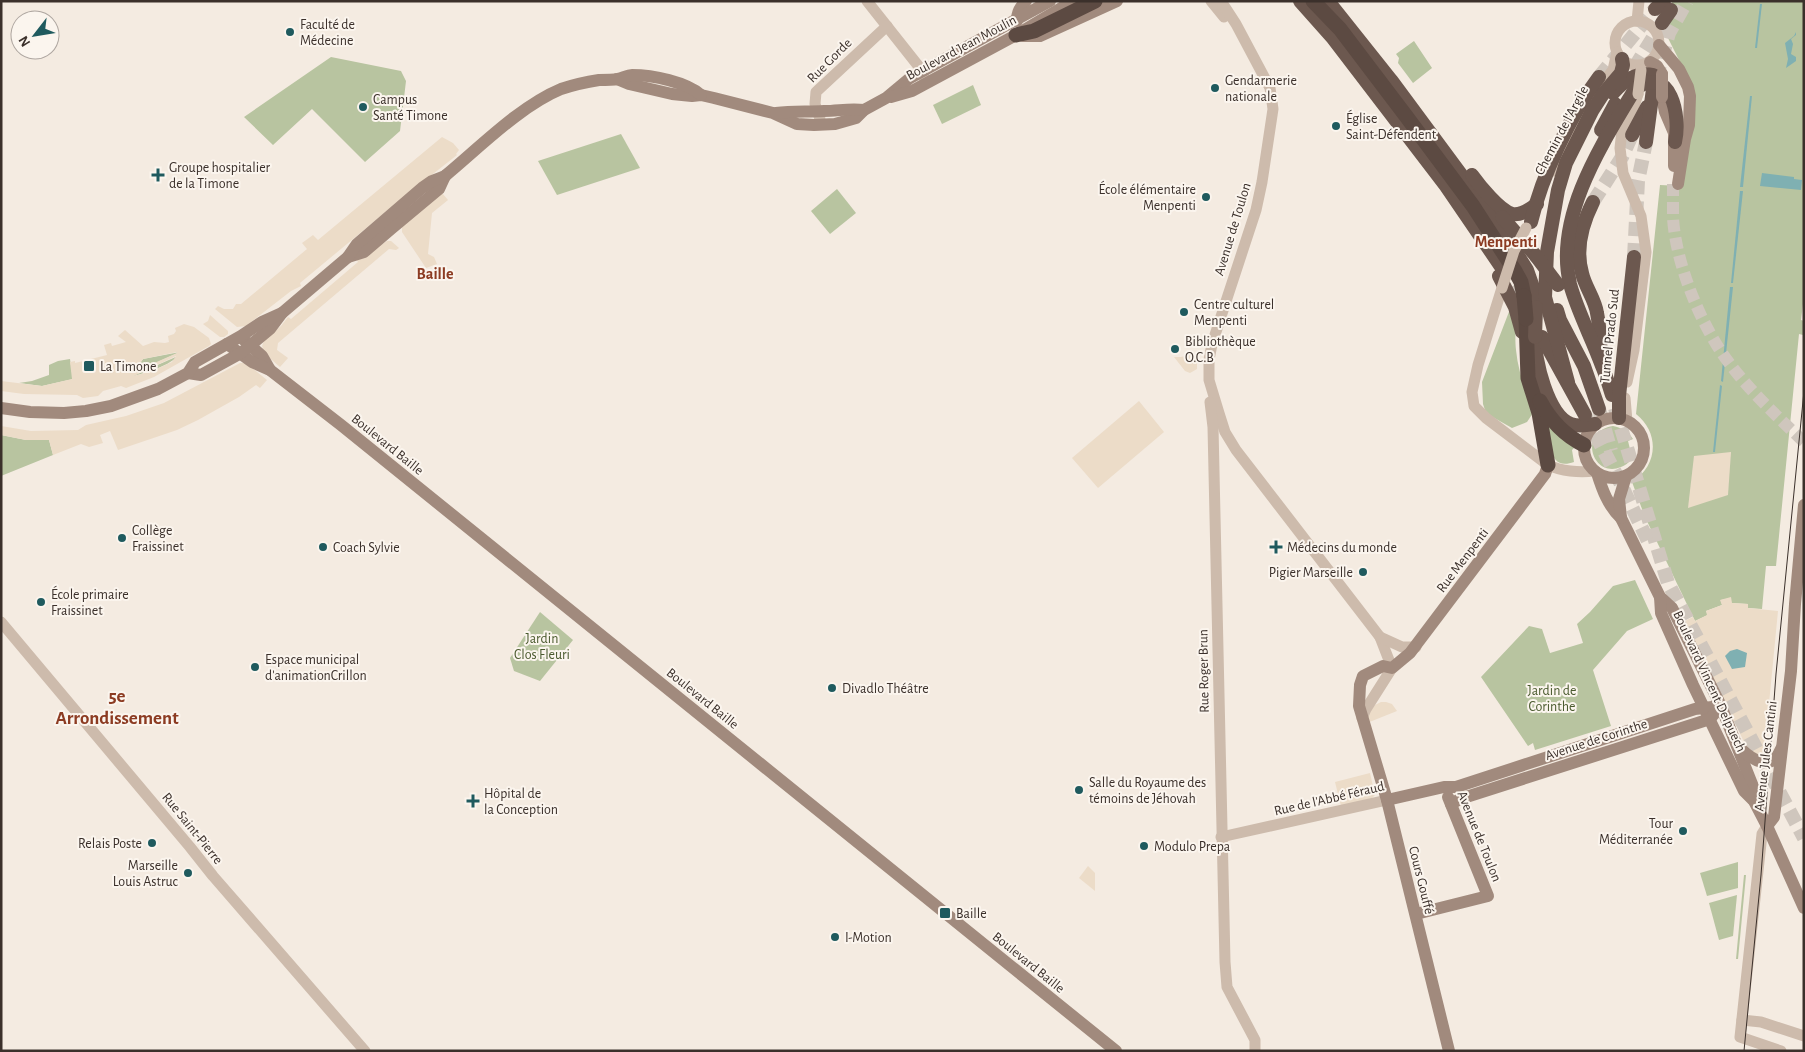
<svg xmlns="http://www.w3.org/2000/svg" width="1805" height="1052" font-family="'Alegreya Sans',sans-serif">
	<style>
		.green { fill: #b8c4a0 }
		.plaza { fill: #ecdcc8; fill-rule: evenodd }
		.water { fill: #7fb0b2 }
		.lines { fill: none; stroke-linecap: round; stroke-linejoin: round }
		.secondary-tunnel { stroke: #cfc6bd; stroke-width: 12; stroke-dasharray: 12 6; stroke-linecap: butt }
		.trunk-tunnel { stroke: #cfc6bd; stroke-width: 14; stroke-dasharray: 14 7; stroke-linecap: butt }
		.tertiary { stroke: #cdbbac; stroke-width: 11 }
		.secondary { stroke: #a18a7d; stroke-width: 12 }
		.trunk { stroke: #6c584f; stroke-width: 14 }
		.motorway { stroke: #5c4a42; stroke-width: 15 }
		.tram { stroke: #3b302b; stroke-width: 1 }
		.tertiary-bridge { stroke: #cdbbac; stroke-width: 11 }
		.secondary-bridge { stroke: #a18a7d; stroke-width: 12 }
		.trunk-bridge { stroke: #6c584f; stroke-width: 14 }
		.motorway-bridge { stroke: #5c4a42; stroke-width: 15 }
		.poi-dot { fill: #1f5a5e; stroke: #fbf5ee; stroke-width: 2 }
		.labels { text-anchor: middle; stroke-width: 4; stroke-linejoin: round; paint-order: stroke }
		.poi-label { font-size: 14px; fill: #3b302b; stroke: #fbf5ee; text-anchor: start }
		.street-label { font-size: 14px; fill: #3b302b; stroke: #fbf5ee }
		.park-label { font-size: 14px; fill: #4a5a2e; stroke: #fbf5ee }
		.quarter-label { font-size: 16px; font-weight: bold; fill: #8c3b22; stroke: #fbf5ee }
		.district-label { font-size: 19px; font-weight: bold; fill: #8c3b22; stroke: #fbf5ee }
	</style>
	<rect width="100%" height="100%" fill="#f4ebe1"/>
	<g class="green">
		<path d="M1672 1H1804V296L1801 320 1804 321 1803 335 1799 334 1776 566H1766L1762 609 1748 608V604L1731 603V598L1721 600 1722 605 1706 611 1708 615 1695 621 1645 517 1632 482C1658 466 1660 433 1636 414L1660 185 1681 186 1689 80 1664 30 1672 11Z"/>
		<polygon points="1414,41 1432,68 1413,83 1398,63 1399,58 1396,54"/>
		<polygon points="331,57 401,71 406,81 400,131 365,162 312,109 273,145 244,117"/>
		<polygon points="973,85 981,105 942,124 933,105"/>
		<polygon points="621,134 640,168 557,195 538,161"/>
		<polygon points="837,189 856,213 830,234 811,211"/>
		<path d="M1512 304C1518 322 1514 332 1516 350 1518 371 1526 393 1533 413L1527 422 1512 428 1489 415 1485 410 1483 404 1482 382Z"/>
		<polygon points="180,352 133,373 143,359"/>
		<path d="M178 356C165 368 147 372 130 377Z"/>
		<polygon points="70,359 73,379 42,386 19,383 32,381 49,375 49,365 58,361"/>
		<path d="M1549 426 1574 448 1572 450 1574 462C1549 471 1550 444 1548 427Z"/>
		<path d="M1613 426C1622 428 1628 431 1633 439L1628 441 1630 449 1635 450C1633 458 1629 464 1621 467 1593 479 1577 432 1613 426Z"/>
		<polygon points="1,435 26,440 49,440 53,455 1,476"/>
		<polygon points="1635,580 1653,619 1627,631 1593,670 1611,726 1535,750 1533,743 1528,746 1481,677 1529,626 1542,629 1550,653 1583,643 1577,624 1590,612 1613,586"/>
		<polygon points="540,612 573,640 540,681 514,671 510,658"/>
		<polygon points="1738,862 1738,888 1707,896 1700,873"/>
		<polygon points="1744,875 1746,875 1738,959 1736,959"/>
		<polygon points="1737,895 1733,936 1719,940 1709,903"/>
	</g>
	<g class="plaza">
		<polygon points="442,137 453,143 459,150 456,154 457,155 400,200 300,283 301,286 291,291 246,326 237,327 215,309 218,306 224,309 233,309 236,304 241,304 307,249 302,243 313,235 318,240"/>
		<polygon points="442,193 448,200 432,213 428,254 434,257 437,264 426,268 402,232 402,226"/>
		<polygon points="387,241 391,241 399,248 396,250 389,249 278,343 277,350 288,358 280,367 265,354 262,346 264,341 281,326 288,317 291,319 358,262 357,260"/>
		<polygon points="210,315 228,331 228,334 224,337 220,337 203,324 208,321"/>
		<path d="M184 324 194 327 209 338 211 344 209 346 154 377 126 388 121 386 103 391 98 396 83 398 77 395 24 394 1 391V381L42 386 72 379 70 362 75 361V363L107 355 104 345 111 343 112 346 126 342 118 336 125 330 143 346 154 342 165 343 169 342 168 336 174 334 176 331 175 328ZM177 352V353L134 372 143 359ZM176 356 172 362 152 371 134 376Z"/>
		<polygon points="1197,353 1197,369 1190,373 1185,371 1174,357 1181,357"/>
		<polygon points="240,363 246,363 267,380 260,388 256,385 239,397 198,420 177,430 118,450 110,431 100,435 103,443 89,447 81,444 53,455 49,440 26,440 1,435 1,426 31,431 78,430 86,425 126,416 164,403"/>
		<polygon points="1139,401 1164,432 1098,488 1072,458"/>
		<polygon points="1731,452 1728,495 1688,508 1694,456"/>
		<polygon points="1731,597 1732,603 1748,604 1748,608 1778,611 1764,755 1762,756 1755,754 1747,748 1685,621 1693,617 1695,621 1707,615 1706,611 1722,605 1720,600"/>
		<polygon points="1381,702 1386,702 1392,704 1397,711 1367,723 1367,715 1375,705"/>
		<polygon points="1370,773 1375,795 1372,798 1341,806 1335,782"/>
		<polygon points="1088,866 1095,873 1095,891 1079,878"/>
	</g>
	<g class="water">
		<polygon points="1760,4 1762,4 1757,48 1755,48"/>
		<polygon points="1796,32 1796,35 1791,39 1793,44 1791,54 1796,57 1796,61 1786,68 1788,59 1785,43 1794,36"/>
		<polygon points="1750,96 1752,96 1743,187 1740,187"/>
		<polygon points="1762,173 1794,177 1794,179 1802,180 1801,190 1760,186"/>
		<polygon points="1740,191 1743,191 1733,283 1731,283"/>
		<polygon points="1730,287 1733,287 1723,382 1721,381"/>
		<polygon points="1720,385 1722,386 1715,452 1713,452"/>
		<polygon points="1737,649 1747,653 1745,667 1732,669 1725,656 1730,651"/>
	</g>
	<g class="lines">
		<path class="secondary-tunnel" d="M1673 184C1673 195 1673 207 1673 218 1676 266 1703 331 1733 368 1754 395 1779 418 1804 442"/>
		<g class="trunk-tunnel">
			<polyline points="1599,77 1655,9"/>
			<polyline points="1656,79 1669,33 1687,1"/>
			<polyline points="1623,86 1662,23"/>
			<polyline points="1593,202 1622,157 1632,135"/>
			<polyline points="1634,257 1638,181 1646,142"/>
			<polyline points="1502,268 1524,304"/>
			<polyline points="1615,408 1668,583 1804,838"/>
			<polyline points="1599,409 1611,451"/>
			<polyline points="1585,415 1618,478 1648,541"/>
		</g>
		<g class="tertiary">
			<polyline points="867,1 920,68 925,79"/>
			<polyline points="1211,1 1224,17"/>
			<polyline points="1221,1 1236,24 1270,88 1273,109 1262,182 1256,210 1212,344 1209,360 1209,380 1219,413 1225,432 1236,450 1380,637 1392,668 1366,709 1362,718"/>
			<polyline points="1637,21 1639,1"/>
			<circle cx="1637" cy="43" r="22"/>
			<polyline points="1599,88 1613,70 1617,52"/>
			<polyline points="820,119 815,104 816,92 887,26"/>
			<polyline points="1554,171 1585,110"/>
			<path d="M1502 288 1478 365 1472 392 1474 406 1486 418 1548 465C1561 471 1579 473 1594 471"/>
			<polyline points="1627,382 1634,350 1646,252 1641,216 1623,173 1620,148 1622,130 1632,112 1638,94"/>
			<polyline points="1625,398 1627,421"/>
			<polyline points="1210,402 1213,427 1225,962 1227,987 1255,1040 1255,1051"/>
			<polyline points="1,622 190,847 213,876 365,1051"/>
			<polyline points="1380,637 1402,647 1416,647"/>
			<polyline points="1767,826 1762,834 1740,1037 1781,1051"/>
			<polyline points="1221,837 1387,800"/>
			<polyline points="1742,1020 1761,1022 1804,1036"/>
		</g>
		<g class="secondary">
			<path d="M1017 21C1017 12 1020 7 1026 1"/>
			<polyline points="1023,36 1040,36 1117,1"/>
			<polyline points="1659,45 1679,69 1688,87 1690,96 1689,125 1685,139 1678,184"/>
			<polyline points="1650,62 1657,66 1662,74"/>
			<polyline points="617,79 629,84 672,94 692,96 701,95 714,98 773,113 797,124 814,125 835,124 856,118 864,110 886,98 910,78 1050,1"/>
			<polyline points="891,97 912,91 1016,35 1073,1"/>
			<polyline points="1662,97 1665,112 1674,133 1674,166"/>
			<path d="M776 113C792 111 808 112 824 111 838 111 850 108 864 110"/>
			<polyline points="348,257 364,252 391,229 439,189 445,176"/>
			<polyline points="244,340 262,356 270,370"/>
			<polyline points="227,344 252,362 270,370 341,425 1116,1051"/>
			<polyline points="188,373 201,375 241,353 270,329 282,313"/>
			<path d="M1 408 30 412 64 413 86 411 111 406 158 389 188 373 195 362 241 336 262 322 282 313 348 257 357 244 422 188 432 181 445 176C479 148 520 106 561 89 573 85 586 82 599 80 605 80 612 80 618 79 623 78 627 75 632 75 653 75 686 82 701 95"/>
			<circle cx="1614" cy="448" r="30"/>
			<path d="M1597 473C1602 489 1608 506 1621 518L1660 597 1672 608 1721 706 1754 789V801"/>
			<polyline points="1621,518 1619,499 1626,476"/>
			<polyline points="1660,597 1661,613 1693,685 1744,791 1754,801 1767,826 1804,908"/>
			<path d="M1740 748C1753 761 1772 772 1781 749"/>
			<polyline points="1387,800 1444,787 1456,787 1695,709 1721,706"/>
			<polyline points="1451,804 1460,799 1710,719 1715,713"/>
			<polyline points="1767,826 1774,817 1791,671 1795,604 1804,505"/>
			<polyline points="1416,914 1488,896 1448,797"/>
			<polyline points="1449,1051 1387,800 1359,706 1360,685 1363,676 1383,666 1392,668 1410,653 1545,474 1548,465"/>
		</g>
		<g class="trunk">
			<polyline points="1300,1 1332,37 1446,186 1502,268"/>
			<polyline points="1328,1 1391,80 1502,230 1527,270 1535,293 1536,307"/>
			<polyline points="1655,9 1664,1"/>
			<polyline points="1662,23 1671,10"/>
			<path d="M1613 93C1623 82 1636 71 1653 75"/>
			<polyline points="1601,130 1615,104"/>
			<polyline points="1632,135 1647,107"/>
			<polyline points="1646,142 1653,89"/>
			<path d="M1472 175C1480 186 1499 210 1512 214 1521 216 1530 209 1537 204"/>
			<path d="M1593 202C1582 224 1575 248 1582 273 1585 287 1595 299 1597 313 1600 327 1600 341 1601 355"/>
			<polyline points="1502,217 1536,256"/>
			<path d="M1531 222C1542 176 1570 115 1599 77"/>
			<polyline points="1499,276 1515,307 1522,332"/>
			<polyline points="1557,310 1560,320 1584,366 1599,409"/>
			<path d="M1535 337C1534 359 1548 416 1571 424 1579 427 1588 425 1595 424"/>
			<polyline points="1542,337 1585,415"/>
			<polyline points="1568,382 1545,297 1547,252 1558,190 1566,163 1592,111 1603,94 1621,73 1623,65 1622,59"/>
			<path d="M1612 395C1609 386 1606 375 1602 366 1592 338 1578 313 1570 284 1554 217 1602 144 1635 89 1671 63 1681 117 1675 142"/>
			<polyline points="1619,418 1619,396 1634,257"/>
		</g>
		<g class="motorway">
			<polyline points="1313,1 1340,29 1406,116 1473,206 1515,271 1521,282 1524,296"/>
			<polyline points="1016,35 1034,31 1095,1"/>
			<polyline points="1526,319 1528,378 1539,413 1548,465"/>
			<path d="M1540 401C1550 420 1564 435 1584 445"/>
		</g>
		<polyline class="tram" points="1744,1051 1761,875 1776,674 1804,391"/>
		<g class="tertiary-bridge">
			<polyline points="1638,94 1641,70"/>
			<polyline points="1502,288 1514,251 1526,228"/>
		</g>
		<polyline class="secondary-bridge" points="1662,97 1662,74"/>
		<g class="trunk-bridge">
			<polyline points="1536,256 1558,285"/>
			<polyline points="1535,337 1536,307"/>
		</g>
		<polyline class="motorway-bridge" points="1524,296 1526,319"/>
	</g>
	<g class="poi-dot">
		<circle cx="290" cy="32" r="5"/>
		<circle cx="1215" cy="88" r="5"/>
		<circle cx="363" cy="107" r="5"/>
		<circle cx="1336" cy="126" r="5"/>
		<path d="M155.5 167.5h5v5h5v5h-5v5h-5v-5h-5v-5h5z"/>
		<circle cx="1206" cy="197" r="5"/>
		<circle cx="1184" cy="312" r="5"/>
		<circle cx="1175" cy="349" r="5"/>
		<rect x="83" y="360" width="12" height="12" rx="2.5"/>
		<circle cx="122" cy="538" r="5"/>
		<circle cx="323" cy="547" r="5"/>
		<path d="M1273.5 539.5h5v5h5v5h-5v5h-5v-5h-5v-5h5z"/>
		<circle cx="1363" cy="572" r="5"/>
		<circle cx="41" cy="602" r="5"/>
		<circle cx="255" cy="667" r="5"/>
		<circle cx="832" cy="688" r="5"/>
		<circle cx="1079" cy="790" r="5"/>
		<path d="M470.5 793.5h5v5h5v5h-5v5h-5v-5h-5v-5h5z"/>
		<circle cx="1683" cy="831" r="5"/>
		<circle cx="152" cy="843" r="5"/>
		<circle cx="1144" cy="846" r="5"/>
		<circle cx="188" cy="873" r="5"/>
		<rect x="939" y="907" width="12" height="12" rx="2.5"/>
		<circle cx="835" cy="937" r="5"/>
	</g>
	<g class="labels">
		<g class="poi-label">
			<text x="300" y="29">Faculté de<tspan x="300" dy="16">Médecine</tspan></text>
			<text x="1225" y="85">Gendarmerie<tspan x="1225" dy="16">nationale</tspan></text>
			<text x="373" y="104">Campus<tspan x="373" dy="16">Santé Timone</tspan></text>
			<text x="1346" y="123">Église<tspan x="1346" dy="16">Saint-Défendent</tspan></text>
			<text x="169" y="172">Groupe hospitalier<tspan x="169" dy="16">de la Timone</tspan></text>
			<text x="1196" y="194" text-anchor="end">École élémentaire<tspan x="1196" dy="16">Menpenti</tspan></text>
			<text x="1194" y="309">Centre culturel<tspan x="1194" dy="16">Menpenti</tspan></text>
			<text x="1185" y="346">Bibliothèque<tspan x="1185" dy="16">O.C.B</tspan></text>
			<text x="100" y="371">La Timone</text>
			<text x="132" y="535">Collège<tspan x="132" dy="16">Fraissinet</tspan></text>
			<text x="333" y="552">Coach Sylvie</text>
			<text x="1287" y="552">Médecins du monde</text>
			<text x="1353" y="577" text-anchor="end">Pigier Marseille</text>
			<text x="51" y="599">École primaire<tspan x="51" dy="16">Fraissinet</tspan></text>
			<text x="265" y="664">Espace municipal<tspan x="265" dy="16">d'animationCrillon</tspan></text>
			<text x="842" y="693">Divadlo Théâtre</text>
			<text x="1089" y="787">Salle du Royaume des<tspan x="1089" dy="16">témoins de Jéhovah</tspan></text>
			<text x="484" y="798">Hôpital de<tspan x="484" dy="16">la Conception</tspan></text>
			<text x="1673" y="828" text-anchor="end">Tour<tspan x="1673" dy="16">Méditerranée</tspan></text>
			<text x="142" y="848" text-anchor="end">Relais Poste</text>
			<text x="1154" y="851">Modulo Prepa</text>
			<text x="178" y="870" text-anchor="end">Marseille<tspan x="178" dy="16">Louis Astruc</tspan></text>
			<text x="956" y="918">Baille</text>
			<text x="845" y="942">I-Motion</text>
		</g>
		<g class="street-label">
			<text transform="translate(961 47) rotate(-28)" y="5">Boulevard Jean Moulin</text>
			<text transform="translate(829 60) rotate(-45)" y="5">Rue Gorde</text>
			<text transform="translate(1561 130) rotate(-62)" y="5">Chemin de l'Argile</text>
			<text transform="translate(1232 229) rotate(-73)" y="5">Avenue de Toulon</text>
			<text transform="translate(1609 336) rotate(-84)" y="5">Tunnel Prado Sud</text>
			<text transform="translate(388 444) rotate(39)" y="5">Boulevard Baille</text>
			<text transform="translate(1462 560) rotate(-53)" y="5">Rue Menpenti</text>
			<text transform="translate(1203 671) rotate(-91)" y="5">Rue Roger Brun</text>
			<text transform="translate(1710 681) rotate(65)" y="5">Boulevard Vincent Delpuech</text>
			<text transform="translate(703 698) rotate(39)" y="5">Boulevard Baille</text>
			<text transform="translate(1596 739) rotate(-18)" y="5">Avenue de Corinthe</text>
			<text transform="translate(1765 756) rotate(-83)" y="5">Avenue Jules Cantini</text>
			<text transform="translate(1329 798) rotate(-13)" y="5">Rue de l'Abbé Féraud</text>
			<text transform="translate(193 828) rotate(51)" y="5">Rue Saint-Pierre</text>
			<text transform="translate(1480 836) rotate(68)" y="5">Avenue de Toulon</text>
			<text transform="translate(1422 880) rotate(76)" y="5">Cours Gouffé</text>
			<text transform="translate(1029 962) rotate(39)" y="5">Boulevard Baille</text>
		</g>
		<g class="park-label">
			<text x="542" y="643">Jardin<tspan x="542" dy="16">Clos Fleuri</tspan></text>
			<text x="1552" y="695">Jardin de<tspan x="1552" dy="16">Corinthe</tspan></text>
		</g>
		<g class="quarter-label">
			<text x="1506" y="247">Menpenti</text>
			<text x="435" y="279">Baille</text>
		</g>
		<g class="district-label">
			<text x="117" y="702">5e<tspan x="117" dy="22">Arrondissement</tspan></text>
		</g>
	</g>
	<rect width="1805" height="1052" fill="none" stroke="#3b302b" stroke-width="5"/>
	<g transform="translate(35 35) rotate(239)"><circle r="24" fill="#fbf5ee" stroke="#aea6a0"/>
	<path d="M0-4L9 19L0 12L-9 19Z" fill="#1f5a5e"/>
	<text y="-8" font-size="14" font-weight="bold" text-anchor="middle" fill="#3b302b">N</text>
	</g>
</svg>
